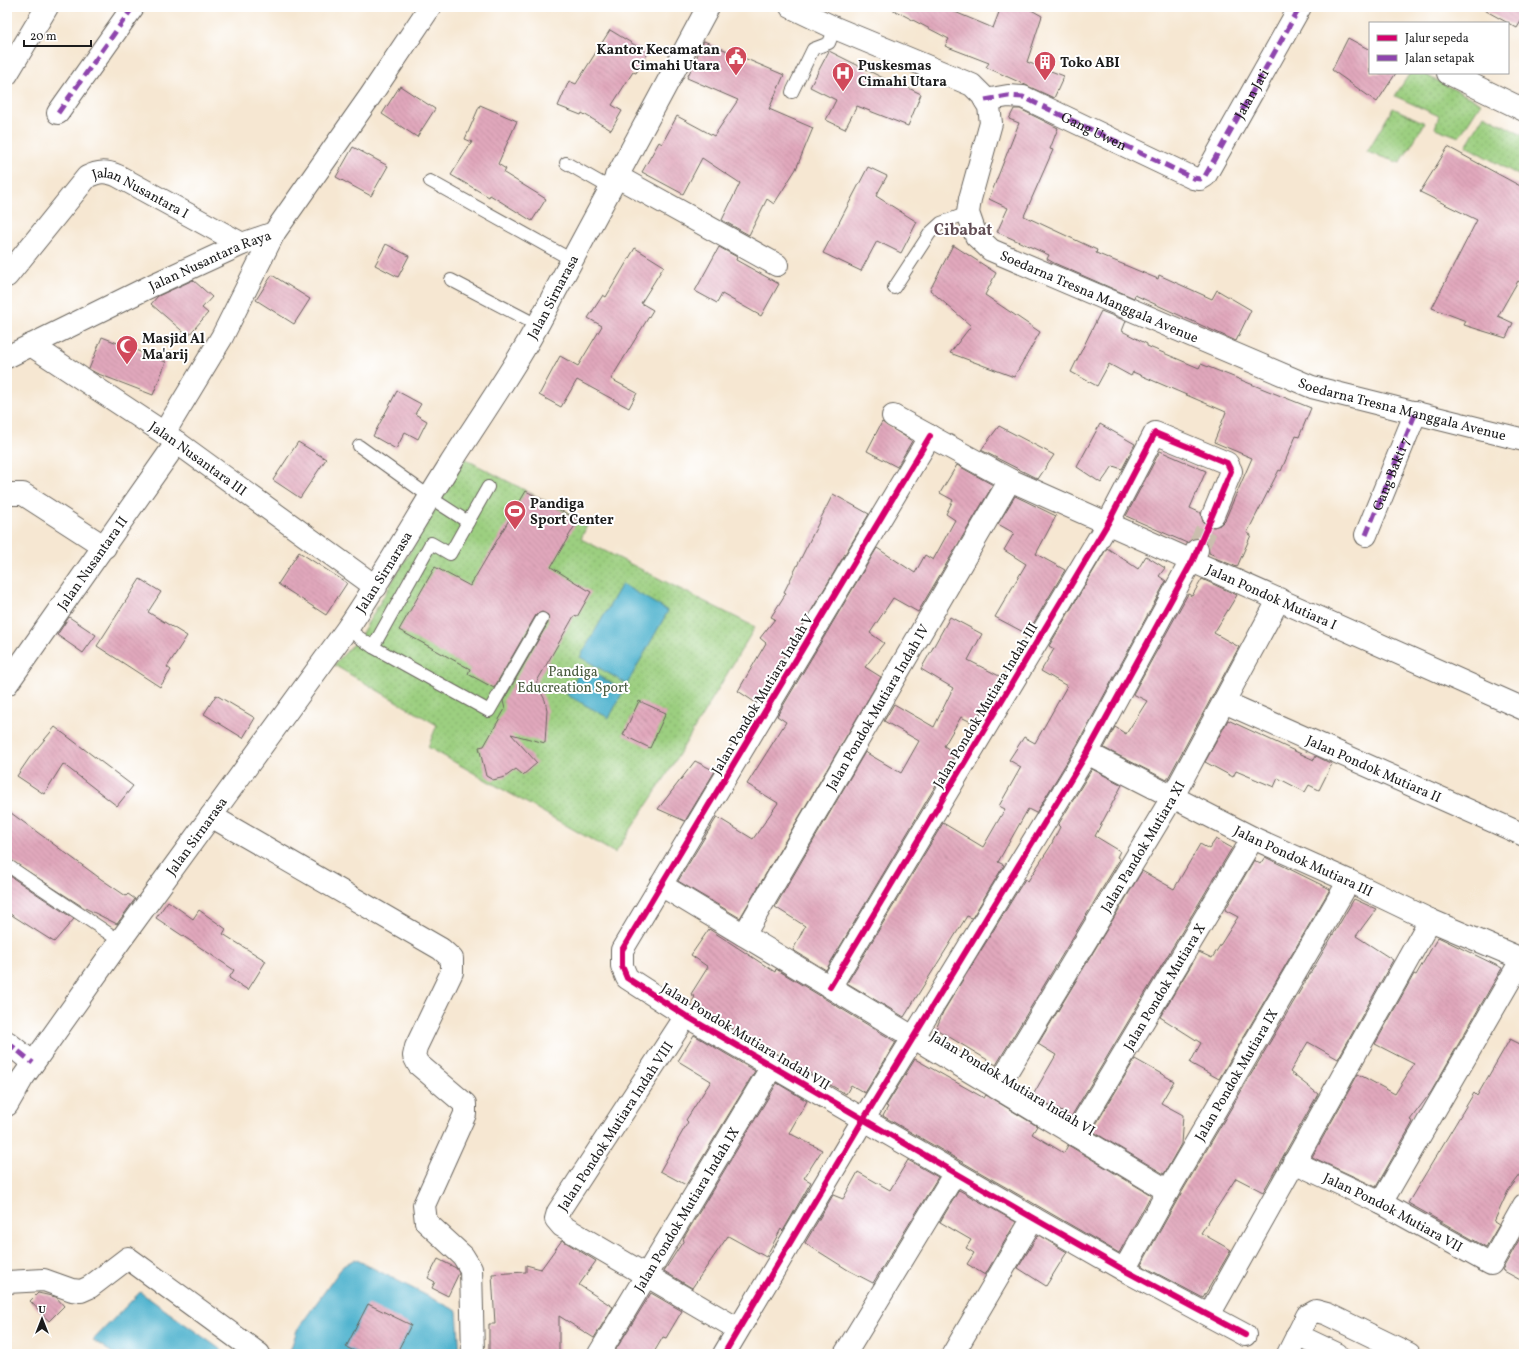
<svg xmlns="http://www.w3.org/2000/svg" width="1531" height="1361" font-family="Vollkorn,serif">
	<style>
		.park { fill: url(#park-dots); stroke: #5c764e }
		.water { fill: #51b4cf; stroke: #366876 }
		.building { fill: url(#building-back-hatch) }
		.lines { fill: none; stroke-linecap: round; stroke-linejoin: round }
		.street-tunnel { stroke: #cabeae; stroke-width: 22; stroke-dasharray: 22 11; stroke-linecap: butt }
		.lane-casing { stroke: #68635c; stroke-width: 14 }
		.street-casing { stroke: #68635c; stroke-width: 24 }
		.secondary-casing { stroke: #68635c; stroke-width: 24 }
		.lane { stroke: #fff; stroke-width: 12 }
		.street { stroke: #fff; stroke-width: 22 }
		.secondary { stroke: #fff; stroke-width: 22 }
		.quiet { stroke: #8e44ad; stroke-width: 5; stroke-dasharray: 10 5; stroke-linecap: butt }
		.cycleway-casing { stroke: #fff; stroke-width: 8 }
		.cycleway { stroke: #d6006c; stroke-width: 6 }
		.labels { text-anchor: middle; stroke-width: 4; stroke-linejoin: round; paint-order: stroke }
		.poi-label { font-size: 14px; font-weight: bold; fill: #1c1c1c; stroke: #fff; text-anchor: start }
		.street-label { font-size: 14px; fill: #1c1c1c; stroke: #fff }
		.park-label { font-size: 14px; fill: #495b3f; stroke: #fff }
		.quarter-label { font-size: 16px; font-weight: bold; fill: #614d54; stroke: #fff }
	</style>
	<defs>
		<pattern id="park-dots" width="8" height="8" patternUnits="userSpaceOnUse"><rect width="8" height="8" fill="#9ccf80"/><path d="M2 2h.1M6 6h.1" fill="none" stroke="#86b16e" stroke-width="1.8" stroke-linecap="round"/></pattern>
		<pattern id="building-back-hatch" width="6" height="6" patternUnits="userSpaceOnUse"><rect width="6" height="6" fill="#e1a7bc"/><path d="M-1 5l2 2M0 0l6 6M5-1l2 2" fill="none" stroke="#c08fa1"/></pattern>
	</defs>
	<rect width="100%" height="100%" fill="#fff"/>
	<filter id="ink" filterUnits="userSpaceOnUse"><feTurbulence type="fractalNoise" baseFrequency=".025" numOctaves="2"/><feDisplacementMap in="SourceGraphic" scale="8" xChannelSelector="R" yChannelSelector="G"/><feConvolveMatrix kernelMatrix="1 2 1 2 8 2 1 2 1" color-interpolation-filters="sRGB"/></filter>
	<filter id="wash" filterUnits="userSpaceOnUse"><feTurbulence type="fractalNoise" baseFrequency=".012" numOctaves="4" result="noise"/><feDisplacementMap in="SourceGraphic" scale="16" xChannelSelector="R" yChannelSelector="G"/><feGaussianBlur stdDeviation="0.9" result="paint"/><feColorMatrix in="noise" values="0 0 0 0 0 0 0 0 0 0 0 0 0 0 0 0 0 1.4 0 .05"/><feComposite in="paint" operator="in"/></filter>
	<g filter="url(#wash)">
		<rect width="100%" height="100%" fill="#f6e7d2"/>
		<g class="park">
			<polygon points="1410,73 1422,73 1481,103 1459,137 1435,128 1439,116 1395,96"/>
			<polygon points="1393,108 1425,123 1400,163 1367,152"/>
			<polygon points="1484,115 1524,136 1524,167 1520,176 1466,146"/>
			<polygon points="465,459 588,523 581,539 755,627 666,776 615,853 428,747 437,725 334,665 359,638"/>
		</g>
		<g class="water">
			<polygon points="622,584 668,611 627,684 580,657"/>
			<polygon points="582,667 624,690 609,718 567,695"/>
			<polygon points="355,1259 457,1311 460,1354 294,1354 290,1351 297,1330 343,1266"/>
			<polygon points="140,1292 227,1354 114,1354 93,1340"/>
		</g>
		<g id="blocks">
			<g class="building">
				<polygon points="888,7 943,7 993,28 1001,7 1026,7 1042,16 1027,62 1064,76 1054,98 986,67 989,63 945,46 949,39"/>
				<polygon points="1479,7 1524,7 1524,16 1517,28"/>
				<polygon points="610,30 648,53 636,73 633,72 612,105 622,111 611,130 582,113 581,115 558,106 569,81 576,84"/>
				<polygon points="1348,38 1370,50 1370,73 1396,73 1377,102 1332,70"/>
				<polygon points="704,41 784,75 769,109 813,128 796,169 774,204 767,199 749,235 722,220 740,183 702,158 683,194 642,172 659,142 662,144 677,116 714,136 738,100 687,78"/>
				<polygon points="829,51 889,81 890,79 921,94 908,126 857,106 845,129 826,120 836,100 810,87"/>
				<polygon points="400,86 435,109 417,137 382,114"/>
				<polygon points="480,105 517,121 498,164 506,169 504,173 546,199 532,221 490,195 489,197 451,175 472,142 465,139"/>
				<polygon points="1014,109 1020,109 1058,128 1050,149 1053,150 1024,216 1097,250 1096,253 1158,279 1159,275 1212,299 1217,290 1251,310 1236,341 1135,295 1134,298 1054,263 1047,259 1049,255 997,232 1008,208 989,199 1019,123 1009,119"/>
				<polygon points="353,147 388,166 371,196 336,177"/>
				<polygon points="1448,147 1524,188 1524,284 1518,281 1498,316 1513,323 1506,338 1464,325 1466,321 1432,308 1477,220 1420,192"/>
				<polygon points="868,167 887,176 876,196 917,222 901,253 877,241 861,271 823,253"/>
				<polygon points="386,244 409,256 398,277 375,265"/>
				<polygon points="953,245 996,273 985,295 1040,332 1014,377 950,353 971,326 930,290"/>
				<polygon points="719,247 737,257 736,260 779,284 761,316 722,294 717,303 695,291"/>
				<polygon points="635,248 664,266 641,303 653,310 611,379 637,393 629,408 577,380 561,407 539,395 560,356 578,366 602,326 588,318 603,295 606,297"/>
				<polygon points="272,275 310,299 294,324 256,300"/>
				<polygon points="193,280 212,297 202,308 208,313 188,336 151,304 158,296"/>
				<polygon points="1101,311 1126,321 1122,331 1147,344 1147,346 1199,368 1201,364 1311,408 1299,437 1296,436 1281,471 1279,470 1247,533 1251,535 1237,567 1215,558 1216,556 1209,553 1208,544 1203,539 1196,538 1187,543 1126,516 1160,451 1206,471 1190,508 1201,513 1203,522 1208,526 1214,527 1220,525 1225,520 1252,458 1214,442 1226,412 1133,372 1131,376 1109,364 1097,386 1071,372"/>
				<polygon points="102,337 166,362 153,395 96,373 89,369"/>
				<polygon points="397,391 421,404 415,414 427,421 418,439 405,432 396,449 373,436"/>
				<polygon points="882,422 912,441 897,467 867,451"/>
				<polygon points="1100,424 1135,444 1122,469 1113,466 1101,483 1077,467"/>
				<polygon points="999,426 1054,455 1038,479 981,450"/>
				<polygon points="298,442 326,459 300,498 273,480"/>
				<polygon points="957,465 993,485 918,612 893,598 870,633 884,643 865,667 881,677 740,918 678,881 717,817 753,839 778,803 747,784 786,722 777,716 877,548 915,573 925,555 933,560 955,520 946,514 953,500 940,493"/>
				<polygon points="526,491 578,520 551,567 591,592 577,617 574,616 536,683 545,700 547,710 545,743 511,734 537,763 523,775 516,769 505,777 493,780 486,776 479,747 484,746 505,709 503,701 548,623 548,615 542,612 536,615 494,688 468,674 470,669 399,630 435,567 470,586"/>
				<polygon points="833,494 869,514 756,703 738,691 766,643 760,638 775,619 771,617 786,593 784,592"/>
				<polygon points="1015,496 1056,516 1036,554 1065,570 1027,634 995,617 1026,564 1004,550 1014,533 998,524"/>
				<polygon points="1107,548 1138,569 1146,556 1165,568 1159,576 1166,581 1076,747 1036,813 1028,809 998,862 1004,865 972,918 967,916 904,1017 847,983 943,823 983,847 1005,809 999,806 1021,767 1009,760 1024,737 1035,743 1067,686 1041,671 1054,649 1049,646"/>
				<polygon points="299,552 347,583 326,615 278,584"/>
				<polygon points="140,579 161,592 148,612 187,636 167,667 171,670 160,687 97,646"/>
				<polygon points="1202,579 1237,595 1214,633 1239,647 1167,780 1104,748 1115,727 1126,734 1147,701 1133,694 1188,594 1192,596"/>
				<polygon points="69,617 96,635 83,653 57,635"/>
				<polygon points="950,617 982,634 968,660 1001,677 973,723 961,717 944,746 955,753 826,970 793,950 805,926 775,907 865,752 901,773 919,741 884,721 894,704 934,727 953,688 921,669"/>
				<polygon points="216,695 255,718 243,738 204,714"/>
				<polygon points="639,701 666,713 650,748 623,735"/>
				<polygon points="1228,720 1314,760 1316,756 1332,764 1319,790 1309,785 1305,792 1278,778 1274,787 1236,771 1233,777 1205,762"/>
				<polygon points="55,727 133,786 117,806 63,764 44,794 17,776 30,757"/>
				<polygon points="695,761 715,771 685,821 658,809"/>
				<polygon points="1092,769 1122,785 1095,836 1120,851 1117,857 1120,859 996,1065 936,1029 943,1012 1025,879 1028,881 1050,847 1060,827 1058,825"/>
				<polygon points="7,810 101,879 126,896 128,894 135,899 117,924 83,907 7,858"/>
				<polygon points="1216,839 1232,848 1071,1117 1033,1095 1056,1055 1038,1044 1142,871 1174,889 1200,844 1209,849"/>
				<polygon points="1265,857 1330,889 1219,1079 1190,1063 1201,1043 1160,1017 1199,952 1212,958 1238,917 1225,910 1254,860 1260,864"/>
				<polygon points="7,874 74,919 54,942 7,912"/>
				<polygon points="1354,899 1376,909 1356,936 1393,960 1338,1059 1308,1042 1290,1072 1318,1094 1263,1192 1236,1178 1201,1233 1231,1250 1203,1298 1141,1265 1179,1197"/>
				<polygon points="168,901 193,919 199,910 226,929 223,934 266,961 248,990 229,978 234,970 156,918"/>
				<polygon points="709,929 775,972 776,969 896,1042 865,1093 851,1085 846,1094 690,1004 695,997 691,994 708,967 691,955"/>
				<polygon points="1438,937 1502,968 1431,1092 1410,1120 1413,1122 1376,1187 1312,1157 1358,1074 1395,1094 1414,1064 1375,1044 1414,974 1416,975"/>
				<polygon points="694,1035 755,1071 686,1185 660,1171 688,1122 686,1120 711,1081 678,1061"/>
				<polygon points="1510,1039 1524,1046 1524,1170 1508,1191 1494,1222 1499,1225 1486,1247 1408,1203 1474,1093 1477,1096"/>
				<polygon points="915,1059 984,1098 986,1095 1037,1126 1032,1134 1064,1153 1068,1145 1151,1195 1119,1253 883,1116 888,1107 886,1106"/>
				<polygon points="1135,1059 1174,1081 1161,1103 1183,1115 1181,1144 1164,1174 1092,1131"/>
				<polygon points="777,1083 807,1101 789,1133 822,1150 804,1178 811,1182 783,1231 781,1229 766,1257 728,1236 692,1288 664,1271 684,1240 683,1239"/>
				<polygon points="908,1160 938,1177 873,1283 848,1270 805,1243 833,1195 843,1199 858,1172 890,1190"/>
				<polygon points="959,1190 1016,1222 985,1275 967,1264 974,1253 966,1248 971,1240 940,1222"/>
				<polygon points="1524,1231 1524,1282 1502,1270"/>
				<polygon points="1038,1235 1067,1252 1046,1286 1018,1268"/>
				<polygon points="562,1240 596,1261 579,1285 613,1307 594,1338 559,1316 559,1354 489,1354 489,1324 495,1324 492,1274 526,1272 526,1265 541,1269"/>
				<polygon points="438,1259 456,1268 459,1273 448,1296 432,1288 435,1282 428,1278"/>
				<polygon points="38,1293 56,1297 64,1306 49,1321 30,1301"/>
				<polygon points="651,1293 682,1311 666,1338 663,1337 653,1354 621,1354 615,1351"/>
				<polygon points="368,1304 411,1325 396,1354 360,1354 346,1347"/>
			</g>
		</g>
	</g>
	<g filter="url(#ink)">
		<use href="#blocks" fill-opacity="0" stroke="#68635c" stroke-width="1"/>
		<g class="lines">
			<polyline class="street-tunnel" points="1197,550 1213,515"/>
			<g class="lane-casing">
				<g id="lane">
					<polyline points="792,92 813,49 829,43 835,28"/>
					<polyline points="566,163 610,188"/>
					<polyline points="430,181 572,260"/>
					<polyline points="451,280 539,326"/>
					<polyline points="894,288 930,233 941,223 968,213"/>
					<polyline points="359,446 437,502 468,522 488,487"/>
					<polyline points="347,629 373,647 489,711 542,619"/>
					<polyline points="373,647 431,543 450,554 468,522"/>
					<polyline points="7,865 120,941"/>
				</g>
			</g>
			<g class="street-casing">
				<g id="street">
					<polyline points="1448,73 1524,110"/>
					<polyline points="7,74 47,7"/>
					<path id="s1" d="M985 100 1008 96 1023 97 1193 178 1200 179 1205 176 1300 7"/>
					<polyline points="58,113 133,7"/>
					<polyline points="616,176 777,265"/>
					<path id="s2" d="M7 276 87 177C99 171 106 171 118 176L242 244"/>
					<path id="s3" d="M31 345 164 433 376 587"/>
					<path id="s4" d="M7 357 153 285 242 244 274 233 371 95 430 7"/>
					<path id="s5" d="M893 416 1010 480 1524 709"/>
					<polyline points="164,433 222,337 274,233"/>
					<polyline points="930,436 622,950 622,966 627,978 686,1016 1033,1218 1124,1270 1245,1335"/>
					<polyline points="7,494 23,494 105,547"/>
					<polyline points="1366,535 1416,412"/>
					<path id="s6" d="M7 684 177 442"/>
					<path id="s7" d="M1224 702 1524 835"/>
					<path id="s8" d="M1087 753 1253 838 1349 881 1430 920 1524 960"/>
					<polyline points="211,816 441,949 452,959 452,972 416,1047 414,1056 418,1064 465,1104 465,1114 424,1205 426,1222 463,1256 471,1269 473,1354"/>
					<polyline points="661,885 1168,1191"/>
					<path id="s9" d="M744 935 1010 480"/>
					<polyline points="830,987 1108,523 1155,433 1227,463 1231,471 1213,515"/>
					<polyline points="686,1016 558,1212 556,1219 562,1226 738,1329"/>
					<polyline points="7,1042 33,1063"/>
					<path id="s10" d="M997 1088 1172 798 1279 599"/>
					<path id="s11" d="M1075 1135 1253 838"/>
					<path id="s12" d="M1294 1162 1381 1203 1491 1264 1524 1205"/>
					<polyline points="1381,1203 1522,959"/>
					<path id="s13" d="M1124 1270 1168 1191 1349 881"/>
					<polyline points="7,1282 44,1280 72,1290 81,1291 90,1287 128,1258 259,1354"/>
					<polyline points="1209,1315 1430,920"/>
					<polyline points="1297,1335 1337,1354"/>
					<path id="s14" d="M599 1354 773 1065"/>
					<polyline points="724,1354 863,1120 1087,753 1197,550"/>
					<polyline points="845,1354 955,1173"/>
					<polyline points="953,1354 1033,1218"/>
					<polyline points="1288,1354 1307,1316 1316,1311 1327,1314 1409,1354"/>
				</g>
			</g>
			<g class="secondary-casing">
				<g id="secondary">
					<path id="s15" d="M791 7 835 28 972 85 982 95 989 107 991 123 970 199 968 213 976 236 991 250 1312 387 1524 440"/>
					<path id="s16" d="M7 1105 22 1079 120 941 347 629C383 576 415 520 449 466 486 408 526 352 556 290L708 7"/>
				</g>
			</g>
			<use href="#lane" class="lane"/>
			<use href="#street" class="street"/>
			<use href="#secondary" class="secondary"/>
			<g class="quiet">
				<polyline points="985,100 1008,96 1023,97 1193,178 1200,179 1205,176 1300,7"/>
				<polyline points="58,113 133,7"/>
				<path id="s17" d="M1366 535 1416 412"/>
				<polyline points="7,1042 33,1063"/>
			</g>
			<g class="cycleway-casing">
				<g id="cycleway">
					<polyline points="930,436 622,950 622,966 627,978 686,1016 1033,1218 1124,1270 1245,1335"/>
					<polyline points="724,1354 863,1120 1087,753 1193,560 1231,471 1227,463 1155,433 1108,523 830,987"/>
				</g>
			</g>
			<use href="#cycleway" class="cycleway"/>
		</g>
	</g>
	<defs>
		<g id="civic-pin" transform="scale(1.15)"><path d="M0 17L-7.5 6A9.5 9.5 0 1 1 7.5 6Z" fill="#d1495b" stroke="#fff"/><path d="M-.6-6.5H3V-4.5H.6V-3L4-1V1h2V6H-6V1h2V-1L-.6-3ZM-1.2 2.5V6h2.4V2.5Z" fill="#fff"/></g>
		<g id="building-pin" transform="scale(1.15)"><path d="M0 17L-7.5 6A9.5 9.5 0 1 1 7.5 6Z" fill="#d1495b" stroke="#fff"/><path d="M-4-6H4V6H1V3H-1V6H-4ZM-2.5-4.3h1.7v1.8h-1.7ZM.8-4.3h1.7v1.8H.8ZM-2.5-1h1.7V.8h-1.7ZM.8-1h1.7V.8H.8Z" fill="#fff"/></g>
		<g id="hospital-pin" transform="scale(1.15)"><path d="M0 17L-7.5 6A9.5 9.5 0 1 1 7.5 6Z" fill="#d1495b" stroke="#fff"/><path d="M-5-5h3v3.5h4V-5h3V5h-3V1.5h-4V5h-3Z" fill="#fff"/></g>
		<g id="mosque-pin" transform="scale(1.15)"><path d="M0 17L-7.5 6A9.5 9.5 0 1 1 7.5 6Z" fill="#d1495b" stroke="#fff"/><path d="M3.5-4.9A6 6 0 1 0 3.5 4.9A5 5 0 1 1 3.5-4.9Z" fill="#fff"/></g>
		<g id="stadium-pin" transform="scale(1.15)"><path d="M0 17L-7.5 6A9.5 9.5 0 1 1 7.5 6Z" fill="#d1495b" stroke="#fff"/><path d="M0-5a6.5 5 0 1 0 0 10a6.5 5 0 1 0 0-10ZM-3.5-1.8h7v3.6h-7Z" fill="#fff"/></g>
	</defs>
	<g fill-rule="evenodd">
		<use href="#civic-pin" x="736" y="57"/>
		<use href="#building-pin" x="1045" y="62"/>
		<use href="#hospital-pin" x="843" y="73"/>
		<use href="#mosque-pin" x="127" y="346"/>
		<use href="#stadium-pin" x="515" y="511"/>
	</g>
	<g class="labels">
		<g class="poi-label">
			<text x="720" y="54" text-anchor="end">Kantor Kecamatan<tspan x="720" dy="16">Cimahi Utara</tspan></text>
			<text x="1060" y="67">Toko ABI</text>
			<text x="858" y="70">Puskesmas<tspan x="858" dy="16">Cimahi Utara</tspan></text>
			<text x="142" y="343">Masjid Al<tspan x="142" dy="16">Ma'arij</tspan></text>
			<text x="530" y="508">Pandiga<tspan x="530" dy="16">Sport Center</tspan></text>
		</g>
		<g class="street-label">
			<text dy="5" stroke="none"><textPath href="#s1" startOffset="334">Jalan Jati</textPath></text>
			<text dy="5" stroke="none"><textPath href="#s1" startOffset="117">Gang Uwen</textPath></text>
			<text dy="5" stroke="none"><textPath href="#s2" startOffset="186">Jalan Nusantara I</textPath></text>
			<text dy="5" stroke="none"><textPath href="#s4" startOffset="225">Jalan Nusantara Raya</textPath></text>
			<text dy="5" stroke="none"><textPath href="#s16" startOffset="976">Jalan Sirnarasa</textPath></text>
			<text dy="5" stroke="none"><textPath href="#s15" startOffset="497">Soedarna Tresna Manggala Avenue</textPath></text>
			<text dy="5" stroke="none"><textPath href="#s15" startOffset="821">Soedarna Tresna Manggala Avenue</textPath></text>
			<text dy="5" stroke="none"><textPath href="#s3" startOffset="202">Jalan Nusantara III</textPath></text>
			<text dy="5" stroke="none"><textPath href="#s17" startOffset="66">Gang Bakti 7</textPath></text>
			<text dy="5" stroke="none"><textPath href="#s6" startOffset="148">Jalan Nusantara II</textPath></text>
			<text dy="5" stroke="none"><textPath href="#s16" startOffset="653">Jalan Sirnarasa</textPath></text>
			<text dy="5" stroke="none"><textPath href="#s5" startOffset="420">Jalan Pondok Mutiara I</textPath></text>
			<text transform="translate(762 694) rotate(-59)" y="5">Jalan Pondok Mutiara Indah V</text>
			<text transform="translate(985 705) rotate(-59)" y="5">Jalan Pondok Mutiara Indah III</text>
			<text dy="5" stroke="none"><textPath href="#s9" startOffset="264">Jalan Pondok Mutiara Indah IV</textPath></text>
			<text dy="5" stroke="none"><textPath href="#s7" startOffset="164">Jalan Pondok Mutiara II</textPath></text>
			<text dy="5" stroke="none"><textPath href="#s16" startOffset="329">Jalan Sirnarasa</textPath></text>
			<text dy="5" stroke="none"><textPath href="#s10" startOffset="282">Jalan Pandok Mutiara XI</textPath></text>
			<text dy="5" stroke="none"><textPath href="#s8" startOffset="242">Jalan Pondok Mutiara III</textPath></text>
			<text dy="5" stroke="none"><textPath href="#s11" startOffset="173">Jalan Pondok Mutiara X</textPath></text>
			<text transform="translate(746 1036) rotate(31)" y="5">Jalan Pondok Mutiara Indah VII</text>
			<text dy="5" stroke="none"><textPath href="#s13" startOffset="225">Jalan Pondok Mutiara IX</textPath></text>
			<text transform="translate(1013 1083) rotate(31)" y="5">Jalan Pondok Mutiara Indah VI</text>
			<text transform="translate(615 1126) rotate(-57)" y="5">Jalan Pondok Mutiara Indah VIII</text>
			<text dy="5" stroke="none"><textPath href="#s14" startOffset="169">Jalan Pondok Mutiara Indah IX</textPath></text>
			<text dy="5" stroke="none"><textPath href="#s12" startOffset="111">Jalan Pondok Mutiara VII</textPath></text>
		</g>
		<g class="park-label">
			<text x="573" y="676">Pandiga<tspan x="573" dy="16">Educreation Sport</tspan></text>
		</g>
		<g class="quarter-label">
			<text x="963" y="235">Cibabat</text>
		</g>
	</g>
	<rect width="1531" height="1361" fill="none" stroke="#fff" stroke-width="24"/>
	<rect x="1369" y="22" width="140" height="52" fill="#ffffff" stroke="#a4a4a4"/>
	<rect x="1377" y="35" width="20" height="6" fill="#d6006c" stroke="#a4a4a4"/>
	<text x="1405" y="42" font-size="12" fill="#1c1c1c">Jalur sepeda</text>
	<rect x="1377" y="55" width="20" height="6" fill="#8e44ad" stroke="#a4a4a4"/>
	<text x="1405" y="62" font-size="12" fill="#1c1c1c">Jalan setapak</text>
	<g transform="translate(42 1319)" stroke="#ffffff" stroke-width="3" paint-order="stroke">
	<path d="M0-3L7 15L0 10L-7 15Z" fill="#1c1c1c"/>
	<text y="-6" font-size="11" font-weight="bold" text-anchor="middle" fill="#1c1c1c">U</text>
	</g>
	<path d="M24 40v6h67v-6" fill="none" stroke="#1c1c1c" stroke-width="2"/>
	<text x="30" y="40" font-size="12" fill="#1c1c1c" stroke="#ffffff" stroke-width="3" paint-order="stroke">20 m</text>
</svg>
